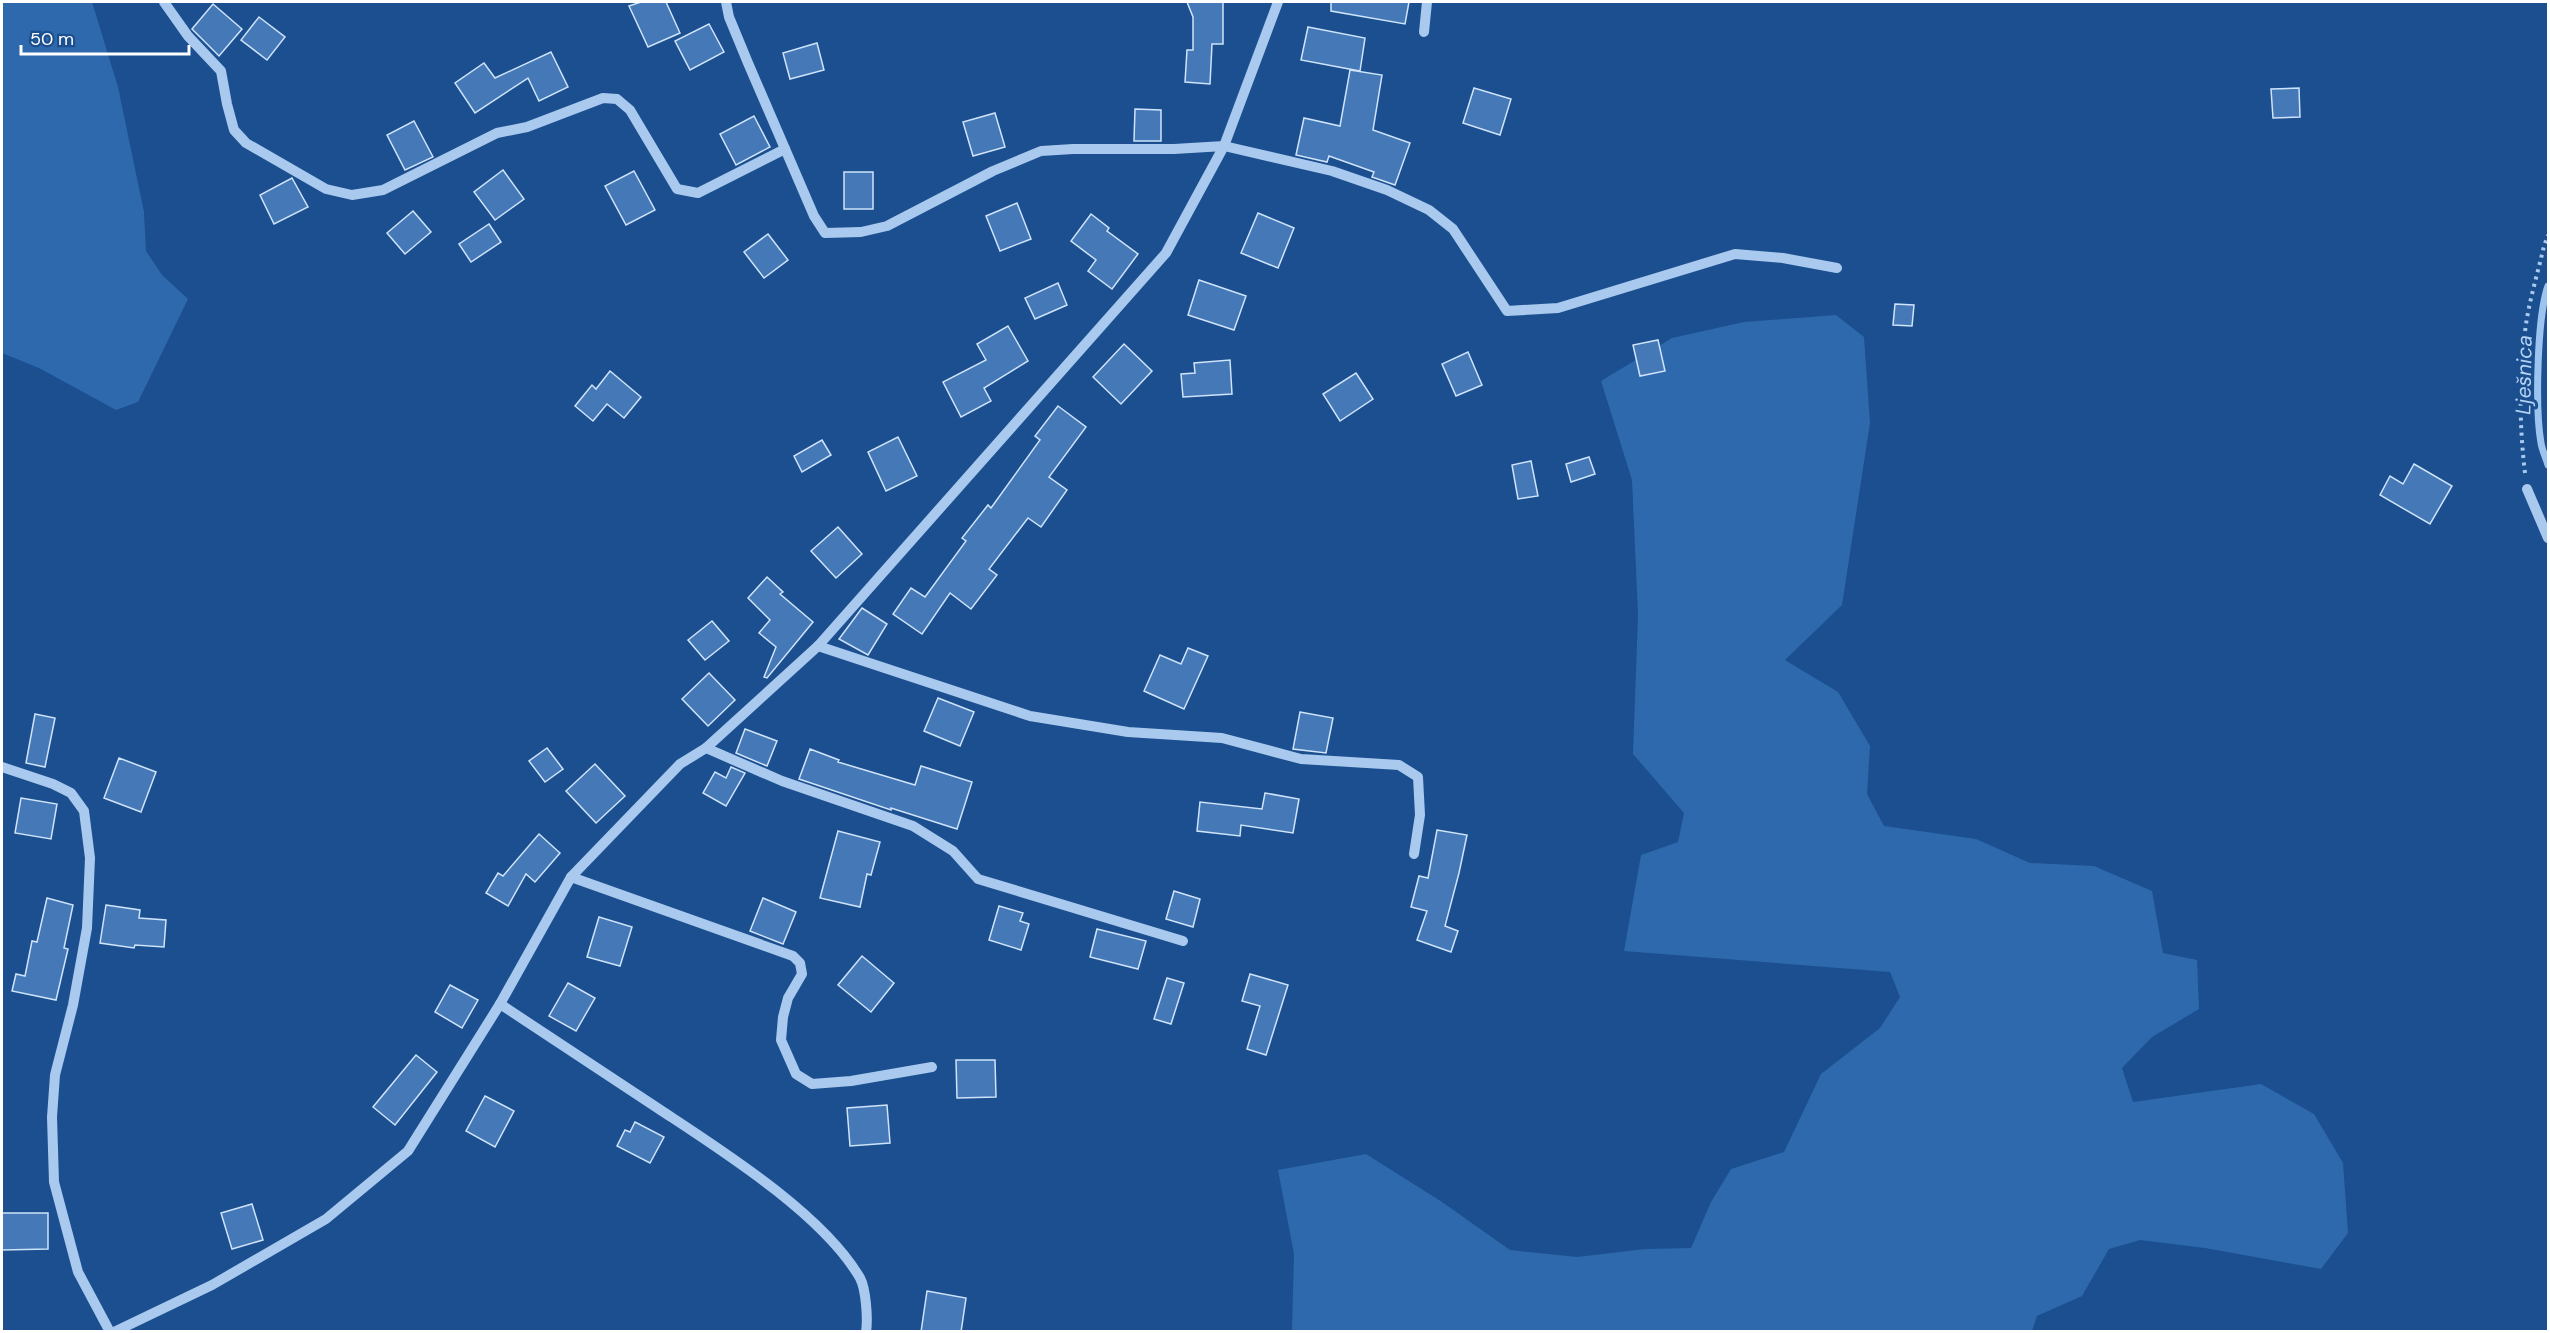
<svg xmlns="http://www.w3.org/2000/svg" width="2550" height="1333" font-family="'DM Sans',sans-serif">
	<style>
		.green { fill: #2e69ad }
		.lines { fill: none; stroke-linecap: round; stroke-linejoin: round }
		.stream { stroke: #9cc4f0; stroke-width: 7 }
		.building { fill: #4478b7; stroke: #cfe3fa; stroke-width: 1.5 }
		.path { stroke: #a9c9ee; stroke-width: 4; stroke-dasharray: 3 4.5; stroke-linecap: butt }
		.minor { stroke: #a9c9ee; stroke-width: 10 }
		.labels { text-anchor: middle; stroke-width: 6; stroke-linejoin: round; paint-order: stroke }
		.water-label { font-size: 21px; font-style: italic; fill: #b5d3f5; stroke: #1b4f8f }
	</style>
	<rect width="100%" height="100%" fill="#1b4f8f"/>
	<g class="green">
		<polygon points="2,2 92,2 118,87 144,212 146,251 162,275 188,299 138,402 116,410 39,368 2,353"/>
		<polygon points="1836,315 1864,337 1870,423 1842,605 1785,660 1838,692 1870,746 1867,794 1884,826 1976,839 2030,863 2094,866 2152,891 2163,953 2197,960 2199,1009 2152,1037 2122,1068 2133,1102 2261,1084 2314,1114 2343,1163 2348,1233 2321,1269 2205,1248 2140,1240 2109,1249 2082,1296 2037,1316 2032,1331 1292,1331 1294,1254 1278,1170 1366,1154 1442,1202 1510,1250 1577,1257 1645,1249 1691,1248 1711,1202 1731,1169 1784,1152 1821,1074 1880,1028 1900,997 1890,972 1624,951 1641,855 1678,842 1684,813 1633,754 1638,615 1632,480 1601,381 1672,338 1744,322"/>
	</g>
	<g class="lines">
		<path class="stream" d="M2548 286C2537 317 2535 409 2541 443 2542 450 2546 458 2548 465"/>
	</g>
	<g class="building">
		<polygon points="641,2 666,2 680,33 648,47 629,6"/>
		<polygon points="1187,2 1223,2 1223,44 1212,44 1210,84 1185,82 1187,50 1193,50 1193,17"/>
		<polygon points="1331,2 1409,2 1405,24 1331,11"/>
		<polygon points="213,4 242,29 219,56 192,29"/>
		<polygon points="259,17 285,37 267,60 241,40"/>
		<polygon points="709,24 724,52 690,70 675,41"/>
		<polygon points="1308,27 1365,38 1360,71 1301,60"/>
		<polygon points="817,43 824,70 790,79 783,53"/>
		<polygon points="551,52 568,87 539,101 528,78 475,113 455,83 484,63 495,78"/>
		<polygon points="1350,70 1382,75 1373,130 1410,143 1395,185 1372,177 1374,172 1329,156 1327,162 1296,155 1304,118 1340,126"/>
		<polygon points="1474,88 1511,99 1500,135 1463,123"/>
		<polygon points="2299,88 2300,117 2273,118 2271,89"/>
		<polygon points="1135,109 1161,110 1161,141 1134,141"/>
		<polygon points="995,113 1005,147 973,156 963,122"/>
		<polygon points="754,116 770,147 736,165 720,134"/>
		<polygon points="414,121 433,157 405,170 387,135"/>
		<polygon points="503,170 524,199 495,220 474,192"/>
		<polygon points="634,171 655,210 626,225 605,186"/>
		<rect x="844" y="172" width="29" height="37"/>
		<polygon points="292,178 308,207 274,224 260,195"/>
		<polygon points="1017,203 1031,239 1000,251 986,216"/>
		<polygon points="413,211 431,232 405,254 387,233"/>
		<polygon points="1258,213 1294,228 1278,268 1241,253"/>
		<polygon points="1091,214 1109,228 1107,231 1138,254 1112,289 1088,271 1096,260 1071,241"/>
		<polygon points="489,224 501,242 471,262 459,244"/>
		<polygon points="768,234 788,260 764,278 744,252"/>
		<polygon points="1199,280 1246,296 1234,330 1188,315"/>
		<polygon points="1058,283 1067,305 1035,319 1025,298"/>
		<polygon points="1895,304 1914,305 1912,326 1893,325"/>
		<polygon points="1008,326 1028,361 984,388 991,401 961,417 943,382 986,360 977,344"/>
		<polygon points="1658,340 1665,371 1640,376 1633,345"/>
		<polygon points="1124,344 1152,371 1121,404 1093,377"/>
		<polygon points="1468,352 1482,385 1456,396 1442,364"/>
		<polygon points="1230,360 1232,394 1183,397 1181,374 1195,373 1194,363"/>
		<polygon points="610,371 641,397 624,418 607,404 593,421 575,406 592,385 596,389"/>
		<polygon points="1356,373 1373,399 1340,421 1323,394"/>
		<polygon points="1058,406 1086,427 1049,477 1067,490 1041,527 1028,518 989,569 997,575 971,609 950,593 922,634 893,614 911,588 925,597 966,541 962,538 988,505 991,508 1040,440 1035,436"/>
		<polygon points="898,437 917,476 886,491 868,452"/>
		<polygon points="822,440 831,455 802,472 794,456"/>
		<polygon points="1589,457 1595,474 1571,482 1566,464"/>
		<polygon points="1531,461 1538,496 1518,499 1512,465"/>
		<polygon points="2414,464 2452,486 2430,524 2380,495 2390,476 2403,484"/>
		<polygon points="838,527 862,554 836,578 811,551"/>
		<polygon points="767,577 783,592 780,594 813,622 767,678 764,677 776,647 759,633 770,620 748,598"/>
		<polygon points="862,608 887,624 868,655 839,639"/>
		<polygon points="712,621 729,641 705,660 688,640"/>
		<polygon points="1188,648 1208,656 1184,709 1144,691 1160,655 1181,664"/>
		<polygon points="709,673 735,700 708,726 682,699"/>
		<polygon points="938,698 974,712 960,746 924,731"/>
		<polygon points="1300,712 1333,718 1326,753 1293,749"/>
		<polygon points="35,714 55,718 45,767 26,763"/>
		<polygon points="745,729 777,741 767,766 736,753"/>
		<polygon points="547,748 563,769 545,782 529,761"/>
		<polygon points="810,749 839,760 838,762 915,785 921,766 972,782 957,829 891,808 891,810 799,779"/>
		<polygon points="119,758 156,772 141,812 104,798"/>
		<polygon points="595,764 625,796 596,823 566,791"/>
		<polygon points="731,767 745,773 726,806 703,793 715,772 726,778"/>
		<polygon points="1265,793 1299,799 1293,833 1241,825 1240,836 1197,831 1200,802 1262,809"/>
		<polygon points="21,798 57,804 51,839 15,833"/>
		<polygon points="1437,830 1467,835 1459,873 1445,926 1458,931 1451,952 1417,940 1427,911 1411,907 1419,876 1428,878"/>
		<polygon points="838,831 880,842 871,875 867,874 860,907 820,898"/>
		<polygon points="539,834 560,853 535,882 526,874 508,906 486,893 498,873 503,876"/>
		<polygon points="1174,891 1200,899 1193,927 1166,919"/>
		<polygon points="47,898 73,905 64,948 68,949 56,1000 12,991 16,974 25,976 32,941 37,942"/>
		<polygon points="763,898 796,912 783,944 750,931"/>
		<polygon points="106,905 140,910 139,918 166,920 164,947 135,945 134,948 100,943"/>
		<polygon points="999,906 1023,913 1020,921 1029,924 1021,950 989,940"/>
		<polygon points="599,917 632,927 620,966 587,957"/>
		<polygon points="1097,929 1146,941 1138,969 1090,957"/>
		<polygon points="862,956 894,983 871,1012 838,985"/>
		<polygon points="1250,974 1288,985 1266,1055 1247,1049 1260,1006 1242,1001"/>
		<polygon points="1167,978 1184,983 1171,1024 1154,1019"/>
		<polygon points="568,983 595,998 576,1031 549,1016"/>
		<polygon points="450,985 478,1000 462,1028 435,1012"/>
		<polygon points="416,1055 437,1072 395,1125 373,1107"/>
		<polygon points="956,1060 995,1060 996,1097 957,1098"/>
		<polygon points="485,1096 514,1111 495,1147 466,1131"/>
		<polygon points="887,1105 890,1143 850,1146 847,1108"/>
		<polygon points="635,1122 664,1137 650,1163 617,1146 625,1130 630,1132"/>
		<polygon points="252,1204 263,1240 232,1249 221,1213"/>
		<polygon points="2,1213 48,1213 48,1249 2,1250"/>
		<polygon points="927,1291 966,1298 961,1332 921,1332"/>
	</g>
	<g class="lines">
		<path class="path" d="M2525 473C2519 423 2519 374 2526 324 2530 298 2538 272 2544 246L2548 235"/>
		<g class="minor">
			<polyline points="164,2 188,36 221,71 227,104 234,130 246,143 326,189 352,195 383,190 497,133 527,127 603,98 617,99 630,110 677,189 698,193 785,149"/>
			<polyline points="726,2 729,17 748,63 814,216 825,233 861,232 887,226 993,171 1041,151 1073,149 1174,149 1224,146 1332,171 1387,190 1429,210 1453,229 1507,311 1558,308 1735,254 1783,258 1837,268"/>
			<polyline points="1424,32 1427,2"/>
			<polyline points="2527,489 2548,538"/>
			<polyline points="818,646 1030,716 1128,732 1222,738 1301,759 1399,765 1418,777 1420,815 1414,854"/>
			<polyline points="706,748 782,781 913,826 953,851 978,879 1183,941"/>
			<polyline points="2,767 53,784 71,793 84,811 90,858 87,928 73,1005 55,1075 52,1117 54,1182 78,1272 110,1332"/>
			<polyline points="571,877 793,956 800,963 802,974 788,998 783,1017 781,1040 796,1074 812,1084 851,1081 932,1067"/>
			<path d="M500 1004C553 1039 606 1074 659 1109 721 1150 823 1214 860 1278 866 1289 868 1319 866 1332"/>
			<polyline points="114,1332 212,1285 326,1219 408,1151 500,1004 571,877 680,764 706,748 818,646 1166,253 1224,146 1278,2"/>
		</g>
	</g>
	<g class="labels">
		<g class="water-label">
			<text transform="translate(2524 375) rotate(-89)" y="7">Lješnica</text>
		</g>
	</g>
	<rect width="2550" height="1333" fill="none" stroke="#ffffff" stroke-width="6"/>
	<path d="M21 45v9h168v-9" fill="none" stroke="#ffffff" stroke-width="3"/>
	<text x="30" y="45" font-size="18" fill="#ffffff" stroke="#1b4f8f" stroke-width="4.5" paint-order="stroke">50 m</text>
</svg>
